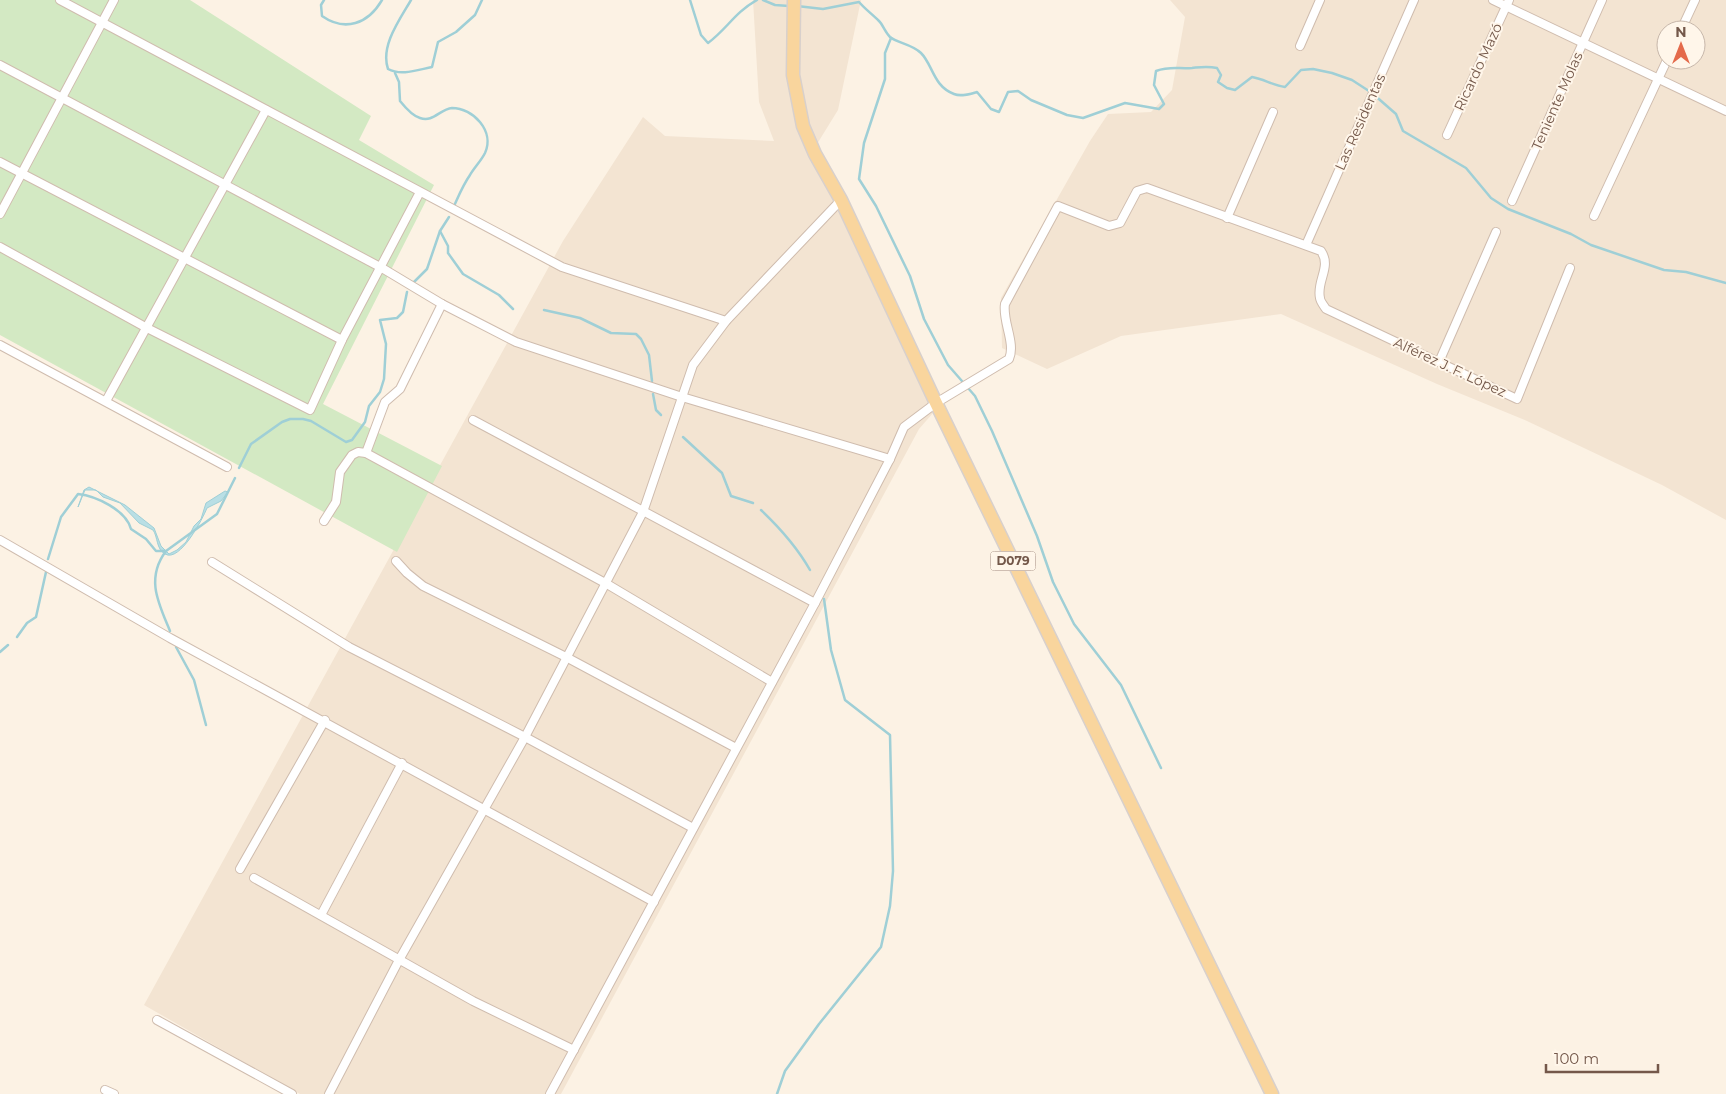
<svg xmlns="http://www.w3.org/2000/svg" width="1726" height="1094" font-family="Montserrat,sans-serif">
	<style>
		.residential { fill: #f3e4d2; fill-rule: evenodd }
		.green { fill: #d3e9c3 }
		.water { fill: #b9dfe5; stroke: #9fcfd6 }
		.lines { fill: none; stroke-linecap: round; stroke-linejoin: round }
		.stream { stroke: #9fcfd6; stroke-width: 2.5 }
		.minor-casing { stroke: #cfbcae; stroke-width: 10 }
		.primary-casing { stroke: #d8d0cc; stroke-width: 15 }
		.minor { stroke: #fff; stroke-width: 8 }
		.primary { stroke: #f9d59d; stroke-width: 12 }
		.labels { text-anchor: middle; stroke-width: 4; stroke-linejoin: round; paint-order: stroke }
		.shield { fill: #fff6ea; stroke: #9e877a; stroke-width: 1 }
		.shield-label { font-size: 12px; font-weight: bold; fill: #74584a }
		.street-label { font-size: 14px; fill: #74584a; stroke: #fff6ea }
	</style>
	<rect width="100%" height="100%" fill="#fcf2e4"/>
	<g class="residential">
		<polygon points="753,0 861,0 838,110 817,144 940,405 919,429 561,1094 300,1094 144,1005 563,241 643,117 665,136 774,141 759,102"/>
		<path d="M1170 0H1726V520L1662 485 1527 421 1437 384 1281 314 1121 336 1047 369 1002 348 1001 298 1090 141 1108 114 1151 112 1172 90 1185 17ZM1666 30H1696V60H1666Z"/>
	</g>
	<polygon class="green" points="0,0 190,0 371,116 359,140 434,185 323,404 442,466 397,552 0,335"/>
	<path class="water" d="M89 487 125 505 154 528 161 546 169 554 177 550 186 542 194 526 201 519 206 503 225 491 228 492 221 501 207 508C203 518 180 563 165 554 156 549 158 537 153 530L139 523 120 503 103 497 96 490H85L78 507 84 490Z"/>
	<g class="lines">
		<g class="stream">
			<path d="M324 0 321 5 322 16C345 32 368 24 382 0"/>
			<path d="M411 0C400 19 380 46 388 69 401 76 417 70 432 67L438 42 456 32 475 15 482 0"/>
			<path d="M690 0 701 35 708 43C728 28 734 13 757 0"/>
			<polyline points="763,0 775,5 789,6"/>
			<path d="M797 6 823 9 859 2C865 9 872 14 879 21 883 25 885 32 890 37 897 43 912 44 921 53 933 65 933 86 954 94 961 97 970 94 977 92L991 109 999 112 1008 92 1018 91 1031 100 1067 115 1083 118 1125 103 1159 109 1164 104 1154 85 1156 71C1170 66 1178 69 1192 68 1202 67 1207 66 1217 68L1221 75 1218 82 1227 88 1235 90 1252 77C1264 79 1272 85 1285 87L1301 70 1313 69 1332 73 1352 80 1372 93 1396 114 1403 131 1466 168 1491 198 1508 209 1571 234 1591 245 1664 270 1686 272 1726 283"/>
			<polyline points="891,38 885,53 885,79 864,143 859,179 876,206 910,276 924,319 948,365 975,396 992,431 1037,536 1053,582 1074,624 1121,685 1161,768"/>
			<path d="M395 73 399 82 400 101C404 106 413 116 420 118 433 123 440 109 452 108 473 108 495 131 485 153 481 161 474 168 470 175 463 185 459 195 454 206"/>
			<polyline points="440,231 448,246 448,253 463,274 499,295 513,309"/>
			<polyline points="412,284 427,269 440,231 449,217"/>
			<polyline points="544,310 580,318 611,333 636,334 641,339 649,355 652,381"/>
			<polyline points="653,394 656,410 661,415"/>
			<polyline points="683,437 722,473 731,496 753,503"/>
			<polyline points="239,468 251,444 282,422 290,419 303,419 311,421 346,442 352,440 365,422 369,406 380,392 384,379 386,344 380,320 397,318 403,312 407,292"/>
			<path d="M761 510C781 529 797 547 810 570"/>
			<path d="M166 551C145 579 159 604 170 631"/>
			<path d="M48 559 61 517 78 494C96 496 126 510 131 529L146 539 156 551H166L217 514 235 478"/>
			<polyline points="17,637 27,623 36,617 46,572"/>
			<polyline points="176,647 194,680 206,725"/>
			<polyline points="0,652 8,645"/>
			<polyline points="777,1094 785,1071 819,1024 881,947 890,906 893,871 890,735 845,700 831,650 824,599"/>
		</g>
		<g class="minor-casing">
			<g id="minor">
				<polyline points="60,0 562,267 726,321"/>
				<polyline points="1493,0 1726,111"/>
				<polyline points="1681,30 1695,0"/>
				<polyline points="1300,46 1320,0"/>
				<polyline points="0,65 382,268 442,304 516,342 682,397 890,459"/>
				<polyline points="1447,135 1509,0"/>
				<polyline points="0,162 342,340"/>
				<polyline points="1512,201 1602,0"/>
				<polyline points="0,214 114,0"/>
				<polyline points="1594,216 1667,60"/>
				<polyline points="1227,218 1273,112"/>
				<polyline points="1306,245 1414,0"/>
				<polyline points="0,247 147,328 310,410 342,340 420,192"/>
				<polyline points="0,345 227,467"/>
				<polyline points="1439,362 1496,232"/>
				<polyline points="106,401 266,110"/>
				<polyline points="473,420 815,603"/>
				<polyline points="366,453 385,402 400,389 442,304"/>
				<polyline points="324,521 336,502 340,472 352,455 358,452 366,453 607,584 772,682"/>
				<polyline points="0,540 170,638 654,902"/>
				<polyline points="396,561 407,573 423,586 566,657 736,748"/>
				<polyline points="212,562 349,647 525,737 693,828"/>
				<polyline points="240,869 325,720"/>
				<polyline points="254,878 473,1001 574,1050"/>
				<polyline points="321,915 402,763"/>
				<polyline points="157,1020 292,1094"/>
				<polyline points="105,1090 114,1094"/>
				<polyline points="329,1094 399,960 525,737 643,512 693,365 726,321 841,200"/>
				<path d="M550 1094 815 603 890 459 904 427 936 403 1009 359C1016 343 1002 321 1005 304L1058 206 1109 226 1120 223 1137 191 1147 188 1321 251C1332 267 1316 281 1320 298 1320 301 1324 306 1326 309L1517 399 1570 268"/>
			</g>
		</g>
		<g class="primary-casing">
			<polyline id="primary" points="794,0 793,75 803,126 815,154 841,200 936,403 1272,1094"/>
		</g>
		<use href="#minor" class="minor"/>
		<use href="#primary" class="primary"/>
	</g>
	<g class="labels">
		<rect class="shield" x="990.5" y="551.5" width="45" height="19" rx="4"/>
		<g class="shield-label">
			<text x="1013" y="565">D079</text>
		</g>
		<g class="street-label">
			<text transform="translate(1478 67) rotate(-65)" y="5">Ricardo Mazó</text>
			<text transform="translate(1557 101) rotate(-66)" y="5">Teniente Molas</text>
			<text transform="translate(1360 122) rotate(-66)" y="5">Las Residentas</text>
			<text transform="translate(1450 367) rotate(25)" y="5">Alférez J. F. López</text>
		</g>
	</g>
	<g transform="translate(1681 45)"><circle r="24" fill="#fff6ea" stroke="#c7b7aa"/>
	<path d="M0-4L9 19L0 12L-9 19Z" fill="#e46a4b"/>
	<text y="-8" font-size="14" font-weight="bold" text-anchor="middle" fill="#74584a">N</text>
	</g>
	<path d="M1546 1064v8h112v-8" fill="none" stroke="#74584a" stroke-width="2.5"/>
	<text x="1554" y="1064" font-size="15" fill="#74584a" stroke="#fff6ea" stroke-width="4" paint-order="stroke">100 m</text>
</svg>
